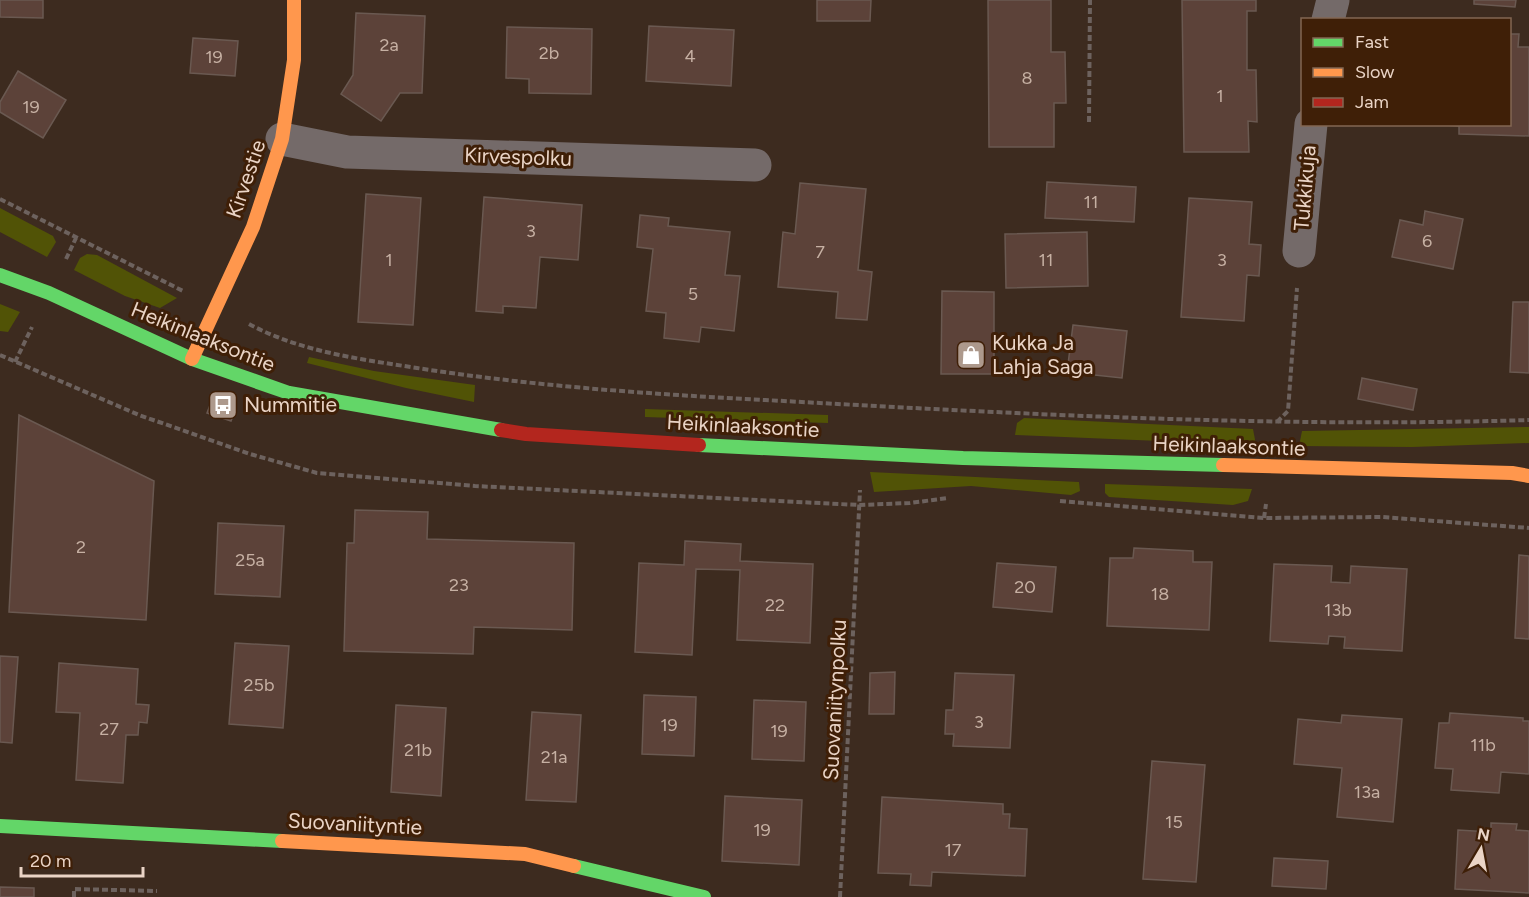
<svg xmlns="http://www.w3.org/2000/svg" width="1529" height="897" font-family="Figtree,sans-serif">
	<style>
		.green { fill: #515306 }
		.building { fill: #5c4239; stroke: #6a5951; stroke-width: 1.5 }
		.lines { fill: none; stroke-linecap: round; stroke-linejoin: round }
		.path { stroke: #6d625e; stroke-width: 4; stroke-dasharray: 6 3; stroke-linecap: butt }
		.street { stroke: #746a69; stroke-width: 33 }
		.fast { stroke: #63d668; stroke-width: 14 }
		.slow { stroke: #ff974d; stroke-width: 14 }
		.jam { stroke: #b3261e; stroke-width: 14 }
		.labels { text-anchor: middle; stroke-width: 6; stroke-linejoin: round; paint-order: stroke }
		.number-label { font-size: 18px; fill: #c6b0a3 }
		.street-label { font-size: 21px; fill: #ead4c6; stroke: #3f1f07 }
		.poi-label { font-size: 21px; fill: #ead4c6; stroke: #3f1f07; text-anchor: start }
	</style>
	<rect width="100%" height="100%" fill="#3d2b1f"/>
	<g class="green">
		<polygon points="0,208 53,236 56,242 47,257 0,232"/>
		<polygon points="87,254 97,255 177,298 160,308 125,296 74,270 80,258"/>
		<polygon points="0,304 20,312 8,332 0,331"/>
		<polygon points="309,357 374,371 475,385 474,402 406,388 307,363"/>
		<polygon points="645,409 828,415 828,423 645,417"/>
		<polygon points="1024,418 1253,429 1256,445 1015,435 1017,423"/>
		<polygon points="1529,427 1529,443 1412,447 1299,446 1302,431"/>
		<polygon points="870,472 1079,482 1080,491 1071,495 971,486 874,492"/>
		<polygon points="1105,484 1252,489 1248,501 1233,505 1109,497 1105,493"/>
	</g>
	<g class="building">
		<polygon points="0,0 43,0 43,18 0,17"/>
		<polygon points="817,0 871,0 870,21 817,21"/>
		<polygon points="988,0 1051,0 1051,52 1065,52 1066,103 1054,103 1054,147 989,147"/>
		<polygon points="1182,0 1256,0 1256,11 1247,11 1247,70 1256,70 1257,122 1248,121 1249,152 1184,152"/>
		<polygon points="1474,0 1516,0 1515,7 1474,4"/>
		<polygon points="356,13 425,16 422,93 400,93 381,121 341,94 353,75"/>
		<polygon points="649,26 734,30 731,86 646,81"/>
		<polygon points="507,27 592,29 591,94 529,93 529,79 506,78"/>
		<polygon points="1510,34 1519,34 1518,47 1529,47 1529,136 1459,134 1459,126 1432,124 1510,124"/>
		<polygon points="193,38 238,41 235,76 190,73"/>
		<polygon points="18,71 66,100 43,138 0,112 0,102"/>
		<polygon points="1047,182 1136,187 1134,222 1045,218"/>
		<polygon points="800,183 866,189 858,270 872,272 867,320 836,318 838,292 778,287 783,232 795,234"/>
		<polygon points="366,194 421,198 413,325 358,322"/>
		<polygon points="484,197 582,205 578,260 540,257 536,308 503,306 503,313 476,311"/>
		<polygon points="1189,198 1252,202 1249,244 1261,245 1259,276 1247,275 1244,321 1181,317"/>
		<polygon points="1425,211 1463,219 1453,269 1392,257 1400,220 1423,225"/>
		<polygon points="640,215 669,218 668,226 730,232 725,275 740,276 734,331 701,327 699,342 664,338 666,313 646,311 653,249 637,247"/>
		<polygon points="1087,232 1088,286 1006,288 1005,234"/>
		<polygon points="942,291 994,292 994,374 941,374"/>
		<polygon points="1513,302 1529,302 1529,373 1510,372"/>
		<polygon points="1073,325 1127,331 1122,378 1067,372"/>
		<polygon points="1362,378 1417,389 1413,410 1358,399"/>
		<polygon points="210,405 234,413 231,421 207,413"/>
		<polygon points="19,415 154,481 146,620 9,612"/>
		<polygon points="355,510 428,512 427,539 574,543 572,630 474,627 473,654 344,651 347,543 354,543"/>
		<polygon points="218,523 284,526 280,597 215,594"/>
		<polygon points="685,541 741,544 740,561 813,564 810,643 737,640 740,570 696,569 692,655 635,652 639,563 684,565"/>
		<polygon points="1134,548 1193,551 1193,562 1212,562 1209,630 1107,626 1110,558 1133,558"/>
		<polygon points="1519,555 1529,556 1529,639 1515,638"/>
		<polygon points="997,563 1056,567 1052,612 993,607"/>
		<polygon points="1274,564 1332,566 1331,582 1350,583 1351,566 1407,569 1402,651 1344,648 1345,637 1329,636 1328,644 1270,641"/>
		<polygon points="235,643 289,646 283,728 229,724"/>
		<polygon points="0,656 18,657 12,743 0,742"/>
		<polygon points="59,663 138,669 136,704 149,705 147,723 139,722 138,735 126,735 123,783 76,780 80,713 56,712"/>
		<polygon points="895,672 894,714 869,714 870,673"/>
		<polygon points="955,673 1014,675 1010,748 953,746 954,734 945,734 946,710 953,710"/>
		<polygon points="644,695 696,697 694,756 642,754"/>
		<polygon points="754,700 806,702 804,761 752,759"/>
		<polygon points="396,705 446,708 441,796 391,792"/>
		<polygon points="532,712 581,715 576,802 526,800"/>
		<polygon points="1450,713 1523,718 1523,721 1529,721 1529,774 1501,772 1499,793 1451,790 1453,769 1435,768 1439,723 1449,723"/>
		<polygon points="1342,715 1402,719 1393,822 1337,817 1342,768 1294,764 1298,719 1341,723"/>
		<polygon points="1152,761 1205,765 1196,882 1143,879"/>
		<polygon points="725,796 802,800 799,865 722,861"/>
		<polygon points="882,797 1003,804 1003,814 1010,814 1009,828 1027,829 1025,876 932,872 931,886 910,885 911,874 878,873"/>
		<polygon points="1491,823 1517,824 1516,830 1529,831 1529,893 1455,889 1458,830 1491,832"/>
		<polygon points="1274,858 1328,861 1326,889 1272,886"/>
		<polygon points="0,887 34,888 34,897 0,897"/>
	</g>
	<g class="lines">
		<g class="path">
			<polyline points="1089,122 1090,0"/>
			<polyline points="0,199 183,291"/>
			<polyline points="66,259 76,238"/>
			<path d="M249 324C301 352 360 359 417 368 533 386 648 394 765 400 1020 414 1274 428 1529 420"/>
			<polyline points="0,355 139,415 250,454 317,473 475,486 859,505 910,503 948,498"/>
			<polyline points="15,362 32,327"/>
			<polyline points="1277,422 1288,411 1297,288"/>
			<polyline points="1060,501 1264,518 1382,517 1529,528"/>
			<polyline points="1264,518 1266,504"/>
			<polyline points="74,897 74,889 157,891"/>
			<polyline points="840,897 860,490"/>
		</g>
		<g class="street">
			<polyline points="1328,20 1333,0"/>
			<polyline points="282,139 347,152 755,165"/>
			<polyline points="1299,251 1311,124"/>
		</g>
		<g class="fast">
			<polyline points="0,275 49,293 192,359 289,393 501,430"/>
			<polyline points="699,445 963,458 1223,465"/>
			<polyline points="0,826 282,841"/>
			<polyline points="574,866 704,897"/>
		</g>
		<g class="slow">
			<polyline points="192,359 253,227 282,139 294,60 294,0"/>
			<polyline points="1223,465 1512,473 1529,476"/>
			<polyline points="282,841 525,854 574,866"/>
		</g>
		<polyline class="jam" points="501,430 526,434 699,445"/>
	</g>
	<defs>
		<g id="shop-square" transform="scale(1.5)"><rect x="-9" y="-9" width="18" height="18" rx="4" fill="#ad998c" stroke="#3f1f07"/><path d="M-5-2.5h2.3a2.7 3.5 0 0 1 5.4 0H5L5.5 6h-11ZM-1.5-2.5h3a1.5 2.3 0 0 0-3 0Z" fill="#fff"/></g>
		<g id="bus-square" transform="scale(1.5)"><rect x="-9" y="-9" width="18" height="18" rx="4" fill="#ad998c" stroke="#3f1f07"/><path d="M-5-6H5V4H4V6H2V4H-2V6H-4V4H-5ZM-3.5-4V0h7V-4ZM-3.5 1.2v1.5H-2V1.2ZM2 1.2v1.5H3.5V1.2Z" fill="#fff"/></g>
	</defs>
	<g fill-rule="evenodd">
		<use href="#shop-square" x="971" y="355"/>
		<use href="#bus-square" x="223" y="405"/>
	</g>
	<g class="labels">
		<g class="number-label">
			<text x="389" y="51">2a</text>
			<text x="549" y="59">2b</text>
			<text x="690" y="62">4</text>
			<text x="214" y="63">19</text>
			<text x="1027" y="84">8</text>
			<text x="1220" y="102">1</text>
			<text x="31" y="113">19</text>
			<text x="1091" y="208">11</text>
			<text x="531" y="237">3</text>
			<text x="1427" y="247">6</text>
			<text x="820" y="258">7</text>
			<text x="389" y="266">1</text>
			<text x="1046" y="266">11</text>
			<text x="1222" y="266">3</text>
			<text x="693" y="300">5</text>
			<text x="81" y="553">2</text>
			<text x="250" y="566">25a</text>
			<text x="459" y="591">23</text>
			<text x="1025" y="593">20</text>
			<text x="1160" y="600">18</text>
			<text x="775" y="611">22</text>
			<text x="1338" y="616">13b</text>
			<text x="259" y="691">25b</text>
			<text x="979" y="728">3</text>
			<text x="669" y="731">19</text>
			<text x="109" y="735">27</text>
			<text x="779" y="737">19</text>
			<text x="1483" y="751">11b</text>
			<text x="418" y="756">21b</text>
			<text x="554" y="763">21a</text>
			<text x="1367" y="798">13a</text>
			<text x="1174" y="828">15</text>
			<text x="762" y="836">19</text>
			<text x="953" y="856">17</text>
		</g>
		<g class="street-label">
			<text transform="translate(518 157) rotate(2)" y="7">Kirvespolku</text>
			<text transform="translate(246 179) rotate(-71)" y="7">Kirvestie</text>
			<text transform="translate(1305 188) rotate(-85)" y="7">Tukkikuja</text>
			<text transform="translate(203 337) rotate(22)" y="7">Heikinlaaksontie</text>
			<text transform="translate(743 426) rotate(3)" y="7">Heikinlaaksontie</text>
			<text transform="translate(1229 446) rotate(2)" y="7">Heikinlaaksontie</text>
			<text transform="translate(835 700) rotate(-87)" y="7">Suovaniitynpolku</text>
			<text transform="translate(355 824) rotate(3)" y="7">Suovaniityntie</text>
		</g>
		<g class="poi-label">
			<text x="992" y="350">Kukka Ja<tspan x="992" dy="24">Lahja Saga</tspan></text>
			<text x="244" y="412">Nummitie</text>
		</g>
	</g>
	<rect x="1301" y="18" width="210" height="108" fill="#3f1f07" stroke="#836753" stroke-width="1.5"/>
	<rect x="1313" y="38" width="30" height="9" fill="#63d668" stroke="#836753" stroke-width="1.5"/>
	<text x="1355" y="48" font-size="18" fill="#ead4c6">Fast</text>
	<rect x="1313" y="68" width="30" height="9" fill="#ff974d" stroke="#836753" stroke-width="1.5"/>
	<text x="1355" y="78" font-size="18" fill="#ead4c6">Slow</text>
	<rect x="1313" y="98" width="30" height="9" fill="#b3261e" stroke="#836753" stroke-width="1.5"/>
	<text x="1355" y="108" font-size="18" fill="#ead4c6">Jam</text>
	<g transform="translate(1481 849) rotate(10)" stroke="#3f1f07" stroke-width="4.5" paint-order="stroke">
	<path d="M0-4.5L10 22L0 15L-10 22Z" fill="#ead4c6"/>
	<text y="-9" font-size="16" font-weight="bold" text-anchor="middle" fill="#ead4c6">N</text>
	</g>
	<path d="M21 867v9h122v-9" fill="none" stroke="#ead4c6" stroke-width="3"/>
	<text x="30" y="867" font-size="18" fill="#ead4c6" stroke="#3f1f07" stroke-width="4.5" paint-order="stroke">20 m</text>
</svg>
